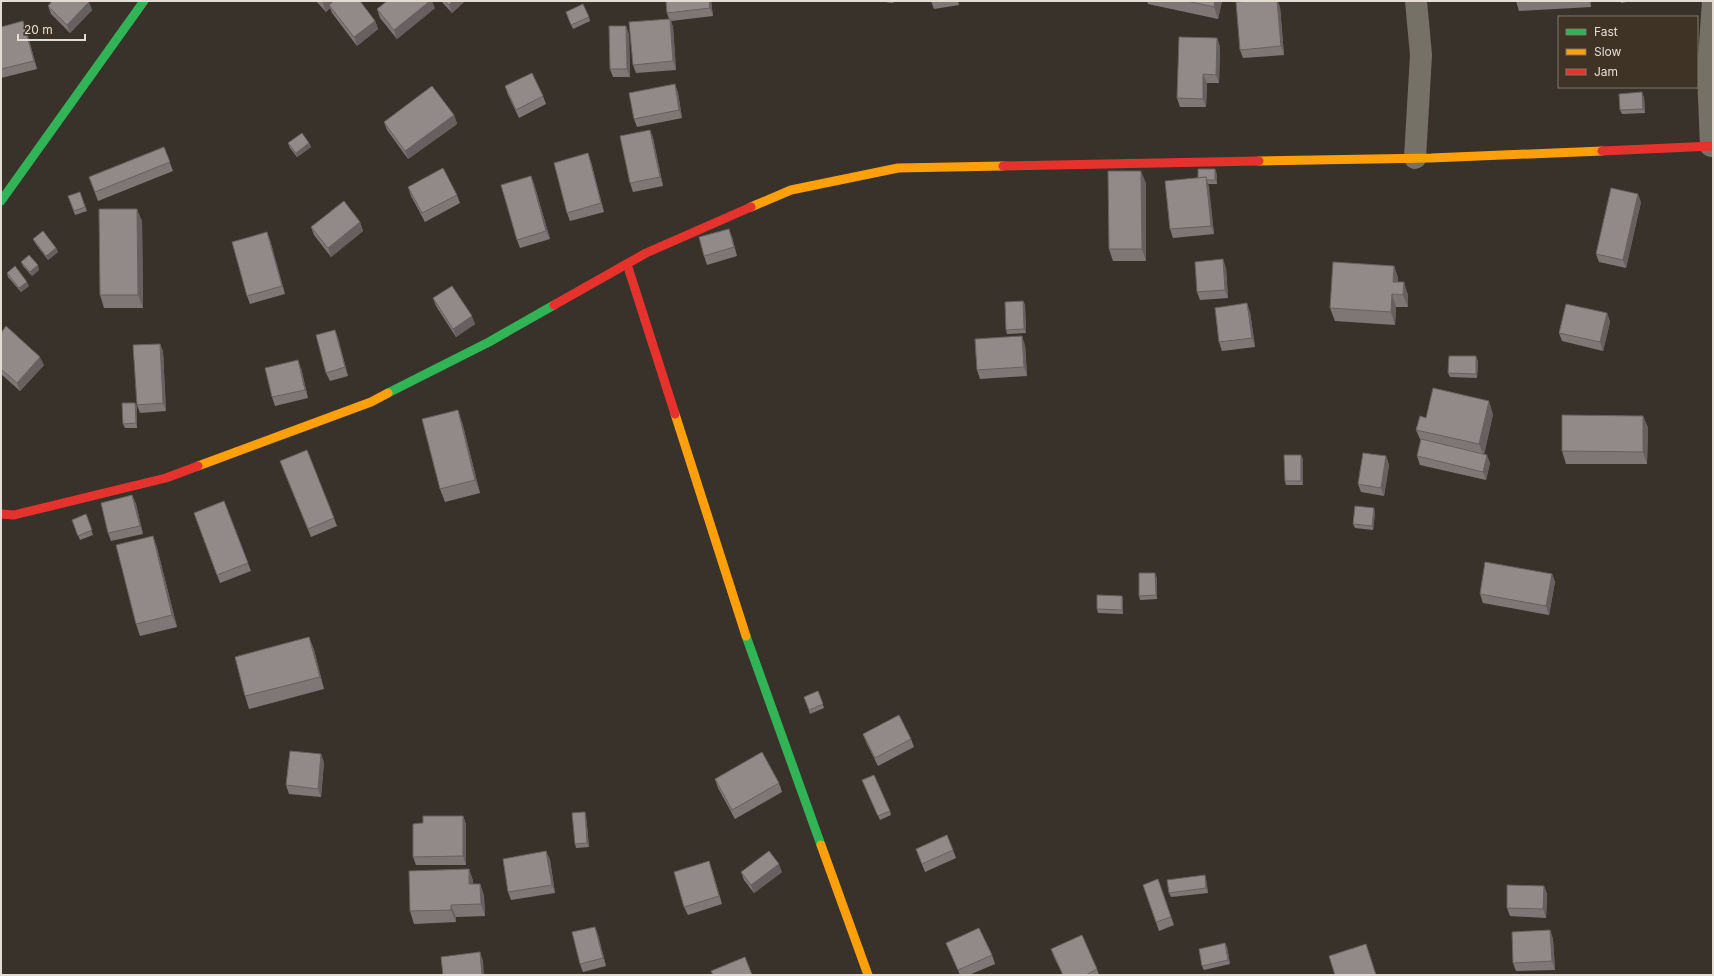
<svg xmlns="http://www.w3.org/2000/svg" width="1714" height="976" font-family="Inter,sans-serif">
	<style>
		.lines { fill: none; stroke-linecap: round; stroke-linejoin: round }
		.street { stroke: #767166; stroke-width: 22 }
		.fast { stroke: #30b455; stroke-width: 9 }
		.slow { stroke: #ff9f0a; stroke-width: 9 }
		.jam { stroke: #e5322d; stroke-width: 9 }
		.wall { fill: #7e7776 }
		.shaded-wall { fill: #666160 }
		.building { fill: #928a89; stroke: #666160 }
	</style>
	<rect width="100%" height="100%" fill="#39322b"/>
	<g class="lines">
		<g class="street">
			<polyline points="1711,146 1708,74 1713,1"/>
			<polyline points="1415,158 1421,55 1416,1"/>
		</g>
		<g class="fast">
			<polyline points="1,201 144,1"/>
			<polyline points="388,393 489,342 554,305"/>
			<polyline points="746,636 821,845"/>
		</g>
		<g class="slow">
			<polyline points="1259,161 1431,158 1602,151"/>
			<polyline points="751,207 791,190 898,168 1003,166"/>
			<polyline points="675,414 746,636"/>
			<polyline points="198,466 371,402 388,393"/>
			<polyline points="821,845 868,975"/>
		</g>
		<g class="jam">
			<polyline points="1602,151 1713,146"/>
			<polyline points="1003,166 1259,161"/>
			<polyline points="627,264 675,414"/>
			<polyline points="554,305 646,253 751,207"/>
			<polyline points="1,514 14,515 166,478 198,466"/>
		</g>
	</g>
	<g class="wall">
		<polygon points="316,1 360,1 375,21 378,29 357,46 332,13 330,8 326,12"/>
		<polygon points="441,1 465,1 452,13"/>
		<polygon points="711,1 713,16 671,21 673,27 676,70 636,73 633,65 669,19 667,13"/>
		<polygon points="884,1 894,1 893,3 885,2"/>
		<polygon points="931,1 958,1 959,5 934,9"/>
		<polygon points="1147,1 1222,1 1218,19 1148,4"/>
		<polygon points="1516,1 1591,1 1591,7 1519,11"/>
		<polygon points="1621,1 1631,1 1621,3"/>
		<polygon points="48,6 92,10 70,33 51,14"/>
		<polygon points="1280,7 1284,55 1243,58 1240,50"/>
		<polygon points="435,8 397,39 380,18 377,9"/>
		<polygon points="566,12 589,17 590,21 573,29"/>
		<polygon points="23,21 26,29 37,69 1,78 1,27"/>
		<polygon points="629,34 630,77 613,77 610,69"/>
		<polygon points="1217,38 1220,47 1219,83 1207,83 1206,107 1180,107 1177,98"/>
		<polygon points="675,84 678,93 682,118 637,127 634,119"/>
		<polygon points="505,86 543,96 546,104 519,118 508,95"/>
		<polygon points="1644,97 1645,113 1622,114 1620,110"/>
		<polygon points="454,115 457,124 408,159 387,130 384,122"/>
		<polygon points="650,130 653,138 663,186 633,192 630,183"/>
		<polygon points="288,143 309,143 311,147 297,157 290,148"/>
		<polygon points="164,147 173,171 98,201 89,177"/>
		<polygon points="588,153 591,162 604,212 570,221 567,213"/>
		<polygon points="1217,174 1217,184 1208,184 1214,234 1173,238 1170,229 1198,178"/>
		<polygon points="531,176 534,184 550,239 520,248 517,240"/>
		<polygon points="1146,183 1146,261 1113,261 1109,249"/>
		<polygon points="408,187 457,195 460,203 425,222 411,196"/>
		<polygon points="80,192 87,211 75,215 68,196"/>
		<polygon points="1641,202 1626,268 1599,262 1596,254"/>
		<polygon points="142,221 143,308 104,308 100,295"/>
		<polygon points="360,222 363,231 331,257 314,235 311,227"/>
		<polygon points="267,232 270,240 285,294 250,304 247,296"/>
		<polygon points="732,237 737,256 707,265 704,256"/>
		<polygon points="33,239 56,248 58,252 48,260 35,243"/>
		<polygon points="21,262 39,270 32,276 23,266"/>
		<polygon points="1394,266 1398,278 1398,282 1408,295 1408,307 1396,307 1395,325 1335,321 1330,308"/>
		<polygon points="1226,268 1228,298 1200,300 1197,292"/>
		<polygon points="7,273 29,286 21,292 8,277"/>
		<polygon points="433,298 475,324 456,337 436,306"/>
		<polygon points="1023,301 1025,305 1026,333 1007,334 1006,330"/>
		<polygon points="1250,312 1255,347 1222,351 1219,342"/>
		<polygon points="1607,313 1610,322 1603,351 1562,341 1559,333"/>
		<polygon points="335,330 338,338 348,376 330,381 326,373"/>
		<polygon points="1,333 44,365 20,391 1,374"/>
		<polygon points="160,344 163,352 166,411 140,413 137,405"/>
		<polygon points="1025,345 1027,376 980,379 977,370"/>
		<polygon points="1478,361 1477,378 1450,377 1448,373"/>
		<polygon points="301,368 308,398 275,406 272,397"/>
		<polygon points="135,403 137,407 137,428 125,428 123,424"/>
		<polygon points="1493,414 1484,454 1490,463 1486,480 1420,465 1417,456 1421,441 1416,430 1426,418"/>
		<polygon points="1643,416 1648,428 1647,464 1566,464 1562,451"/>
		<polygon points="462,422 480,493 445,502 440,489"/>
		<polygon points="1386,456 1389,465 1384,496 1361,492 1358,484"/>
		<polygon points="1303,459 1303,485 1286,485 1285,481"/>
		<polygon points="283,469 334,518 337,526 311,537"/>
		<polygon points="132,495 136,504 143,534 111,541 108,533"/>
		<polygon points="224,501 251,571 220,583 194,513"/>
		<polygon points="1375,512 1373,530 1355,528 1353,524"/>
		<polygon points="86,514 93,535 80,540 72,520"/>
		<polygon points="153,536 157,548 177,627 140,636 136,624"/>
		<polygon points="1552,574 1555,582 1549,615 1483,603 1480,594"/>
		<polygon points="1157,578 1157,599 1140,600 1139,596"/>
		<polygon points="1122,596 1123,600 1123,614 1098,613 1097,609"/>
		<polygon points="309,637 314,650 324,689 249,709 245,696"/>
		<polygon points="818,691 824,708 810,714 804,697"/>
		<polygon points="863,734 911,739 914,747 878,766 866,742"/>
		<polygon points="324,762 321,797 289,794 286,785"/>
		<polygon points="715,779 779,783 782,792 735,819 718,788"/>
		<polygon points="862,780 890,811 891,815 880,820"/>
		<polygon points="585,812 586,816 589,847 576,848 575,844"/>
		<polygon points="463,816 466,824 466,865 416,865 413,857 423,823"/>
		<polygon points="916,849 953,850 956,858 925,872"/>
		<polygon points="546,851 550,860 555,893 511,900 508,892"/>
		<polygon points="469,869 473,881 473,884 480,884 484,896 485,916 456,917 456,922 414,924 410,911"/>
		<polygon points="712,870 722,904 688,915 684,907"/>
		<polygon points="741,872 782,872 754,893 744,880"/>
		<polygon points="1158,879 1174,925 1159,931 1143,885"/>
		<polygon points="1206,879 1208,893 1171,897 1169,893"/>
		<polygon points="1544,886 1547,894 1546,918 1510,916 1507,908"/>
		<polygon points="595,927 598,935 606,966 583,972 580,964"/>
		<polygon points="1550,930 1553,939 1555,970 1516,971 1513,963"/>
		<polygon points="946,943 992,955 995,964 969,975 960,975"/>
		<polygon points="1225,943 1227,947 1230,964 1204,970 1202,966"/>
		<polygon points="1051,949 1097,969 1099,975 1063,975 1054,957"/>
	</g>
	<g class="shaded-wall">
		<polygon points="322,1 338,1 329,5 330,8 326,12"/>
		<polygon points="430,1 432,1 435,8 397,39 394,30"/>
		<polygon points="453,1 465,1 452,13 449,5"/>
		<polygon points="709,1 711,1 713,16 710,8"/>
		<polygon points="1215,1 1222,1 1218,19 1214,7"/>
		<polygon points="1277,1 1278,1 1280,7 1284,55 1281,46"/>
		<polygon points="1589,1 1591,1 1591,7"/>
		<polygon points="89,2 92,10 70,33 67,25"/>
		<polygon points="670,19 673,27 676,70 673,61"/>
		<polygon points="23,21 26,29 37,69 34,61"/>
		<polygon points="375,21 378,29 357,46 354,37"/>
		<polygon points="626,26 629,34 630,77 627,69"/>
		<polygon points="1217,38 1220,47 1219,83 1216,75"/>
		<polygon points="1203,74 1207,83 1206,107 1203,99"/>
		<polygon points="675,84 678,93 682,118 679,110"/>
		<polygon points="1642,92 1644,97 1645,113 1643,109"/>
		<polygon points="454,115 457,124 408,159 405,151"/>
		<polygon points="650,130 653,138 663,186 660,177"/>
		<polygon points="309,143 311,147 297,157 296,153"/>
		<polygon points="588,153 591,162 604,212 601,203"/>
		<polygon points="1215,169 1217,174 1217,184 1215,180"/>
		<polygon points="1141,171 1146,183 1146,261 1142,249"/>
		<polygon points="531,176 534,184 550,239 546,231"/>
		<polygon points="1206,177 1209,186 1214,234 1211,226"/>
		<polygon points="1638,194 1641,202 1626,268 1623,260"/>
		<polygon points="137,209 142,221 143,308 138,295"/>
		<polygon points="360,222 363,231 331,257 328,248"/>
		<polygon points="729,229 732,237 737,256 734,247"/>
		<polygon points="267,232 270,240 285,294 282,286"/>
		<polygon points="56,248 58,252 48,260 46,256"/>
		<polygon points="1223,259 1226,268 1228,298 1225,290"/>
		<polygon points="38,265 39,270 32,276 30,272"/>
		<polygon points="1394,266 1398,278 1398,294 1393,282"/>
		<polygon points="27,282 29,286 21,292 19,288"/>
		<polygon points="1404,282 1408,295 1408,307 1403,295"/>
		<polygon points="1392,294 1396,307 1395,325 1391,312"/>
		<polygon points="1023,301 1025,305 1026,333 1024,329"/>
		<polygon points="1247,303 1250,312 1255,347 1252,338"/>
		<polygon points="1607,313 1610,322 1603,351 1600,342"/>
		<polygon points="472,316 475,324 456,337 453,329"/>
		<polygon points="335,330 338,338 348,376 345,367"/>
		<polygon points="1022,336 1025,345 1027,376 1024,367"/>
		<polygon points="160,344 163,352 166,411 163,403"/>
		<polygon points="1476,356 1478,361 1477,378 1476,374"/>
		<polygon points="40,357 44,365 20,391 17,383"/>
		<polygon points="298,360 301,368 308,398 305,390"/>
		<polygon points="1489,401 1493,414 1484,456 1479,444"/>
		<polygon points="135,403 137,407 137,428 136,423"/>
		<polygon points="458,410 462,422 480,493 475,480"/>
		<polygon points="1643,416 1648,428 1647,464 1643,452"/>
		<polygon points="1301,455 1303,459 1303,485 1301,481"/>
		<polygon points="1487,455 1490,463 1486,480 1483,472"/>
		<polygon points="1386,456 1389,465 1384,496 1381,488"/>
		<polygon points="132,495 136,504 143,534 140,526"/>
		<polygon points="1374,508 1375,512 1373,530 1372,526"/>
		<polygon points="153,536 157,548 177,627 172,615"/>
		<polygon points="1155,573 1157,578 1157,599 1156,595"/>
		<polygon points="1552,574 1555,582 1549,615 1546,606"/>
		<polygon points="1122,596 1123,600 1123,614 1122,610"/>
		<polygon points="309,637 314,650 324,689 320,677"/>
		<polygon points="321,754 324,762 321,797 318,789"/>
		<polygon points="585,812 586,816 589,847 587,843"/>
		<polygon points="463,816 466,824 466,865 463,856"/>
		<polygon points="546,851 550,860 555,893 552,885"/>
		<polygon points="709,861 712,870 722,904 719,896"/>
		<polygon points="779,864 782,872 754,893 751,885"/>
		<polygon points="469,869 473,881 474,897 469,884"/>
		<polygon points="1205,875 1206,879 1208,893 1206,888"/>
		<polygon points="480,884 484,896 485,916 481,904"/>
		<polygon points="1544,886 1547,894 1546,918 1543,909"/>
		<polygon points="451,905 456,917 456,922 451,910"/>
		<polygon points="595,927 598,935 606,966 603,958"/>
		<polygon points="1550,930 1553,939 1555,970 1552,961"/>
		<polygon points="1225,943 1227,947 1230,964 1228,960"/>
		<polygon points="480,952 483,961 484,975 482,975"/>
	</g>
	<g class="building">
		<polygon points="52,1 88,1 89,2 67,25 48,6"/>
		<polygon points="334,1 360,1 375,21 354,37 329,5"/>
		<polygon points="387,1 430,1 394,30 377,9"/>
		<polygon points="445,1 453,1 449,5"/>
		<polygon points="666,1 709,1 710,8 667,13"/>
		<polygon points="1187,1 1215,1 1214,7"/>
		<polygon points="1253,1 1277,1 1281,46 1240,50 1236,2"/>
		<polygon points="1516,1 1542,1 1516,2"/>
		<polygon points="583,4 589,17 571,25 566,12"/>
		<polygon points="670,19 673,61 633,65 629,22"/>
		<polygon points="23,21 34,61 1,69 1,27"/>
		<polygon points="609,26 626,26 627,69 610,69"/>
		<polygon points="1179,37 1217,38 1216,75 1203,74 1203,99 1177,98"/>
		<polygon points="532,73 543,96 516,110 505,86"/>
		<polygon points="675,84 679,110 634,119 629,93"/>
		<polygon points="432,86 454,115 405,151 384,122"/>
		<polygon points="1642,92 1643,109 1620,110 1619,94"/>
		<polygon points="650,130 660,177 630,183 620,136"/>
		<polygon points="302,133 309,143 296,153 288,143"/>
		<polygon points="164,147 170,162 95,192 89,177"/>
		<polygon points="588,153 601,203 567,213 554,163"/>
		<polygon points="443,168 457,195 422,213 408,187"/>
		<polygon points="1198,169 1215,169 1215,180 1207,180 1206,177 1198,178"/>
		<polygon points="1108,171 1141,171 1142,249 1109,249"/>
		<polygon points="531,176 546,231 517,240 501,185"/>
		<polygon points="1206,177 1211,226 1170,229 1165,181"/>
		<polygon points="1611,188 1638,194 1623,260 1596,254"/>
		<polygon points="80,192 85,207 74,211 68,196"/>
		<polygon points="344,201 360,222 328,248 311,227"/>
		<polygon points="99,209 137,209 138,295 100,295"/>
		<polygon points="729,229 734,247 704,256 699,237"/>
		<polygon points="43,231 56,248 46,256 33,239"/>
		<polygon points="267,232 282,286 247,296 232,242"/>
		<polygon points="29,255 38,265 30,272 21,262"/>
		<polygon points="1223,259 1225,290 1197,292 1195,262"/>
		<polygon points="1333,262 1394,266 1393,282 1404,282 1403,295 1392,294 1391,312 1330,308"/>
		<polygon points="15,266 27,282 19,288 7,273"/>
		<polygon points="452,286 472,316 453,329 433,298"/>
		<polygon points="1023,301 1024,329 1006,330 1005,302"/>
		<polygon points="1247,303 1252,338 1219,342 1215,308"/>
		<polygon points="1566,304 1607,313 1600,342 1559,333"/>
		<polygon points="6,326 40,357 17,383 1,369 1,333"/>
		<polygon points="335,330 345,367 326,373 316,335"/>
		<polygon points="1022,336 1024,367 977,370 975,339"/>
		<polygon points="160,344 163,403 137,405 133,345"/>
		<polygon points="1449,356 1476,356 1476,374 1448,373"/>
		<polygon points="298,360 305,390 272,397 265,368"/>
		<polygon points="1433,388 1489,401 1479,444 1416,430 1420,416 1426,418"/>
		<polygon points="122,403 135,403 136,423 123,424"/>
		<polygon points="458,410 475,480 440,489 422,419"/>
		<polygon points="1562,415 1643,416 1643,452 1562,451"/>
		<polygon points="1421,439 1487,455 1483,472 1417,456"/>
		<polygon points="307,450 334,518 308,529 280,461"/>
		<polygon points="1363,453 1386,456 1381,488 1358,484"/>
		<polygon points="1284,455 1301,455 1301,481 1285,481"/>
		<polygon points="132,495 140,526 108,533 101,503"/>
		<polygon points="224,501 248,563 217,575 194,513"/>
		<polygon points="1355,506 1374,508 1372,526 1353,524"/>
		<polygon points="86,514 92,530 78,536 72,520"/>
		<polygon points="153,536 172,615 136,624 116,545"/>
		<polygon points="1485,562 1552,574 1546,606 1480,594"/>
		<polygon points="1139,573 1155,573 1156,595 1139,596"/>
		<polygon points="1097,595 1122,596 1122,610 1097,609"/>
		<polygon points="309,637 320,677 245,696 235,657"/>
		<polygon points="818,691 823,704 809,710 804,697"/>
		<polygon points="899,715 911,739 875,758 863,734"/>
		<polygon points="290,751 321,754 318,789 286,785"/>
		<polygon points="762,752 779,783 732,810 715,779"/>
		<polygon points="874,775 890,811 878,816 862,780"/>
		<polygon points="585,812 587,843 575,844 572,813"/>
		<polygon points="423,816 463,816 463,856 413,857 413,824 423,823"/>
		<polygon points="947,835 953,850 922,864 916,849"/>
		<polygon points="546,851 552,885 508,892 503,859"/>
		<polygon points="769,851 779,864 751,885 741,872"/>
		<polygon points="709,861 719,896 684,907 674,872"/>
		<polygon points="469,869 469,884 480,884 481,904 451,905 451,910 410,911 409,871"/>
		<polygon points="1205,875 1206,888 1169,893 1167,880"/>
		<polygon points="1158,879 1171,917 1156,922 1143,885"/>
		<polygon points="1507,885 1544,886 1543,909 1507,908"/>
		<polygon points="595,927 603,958 580,964 572,932"/>
		<polygon points="979,928 992,955 958,970 946,943"/>
		<polygon points="1550,930 1552,961 1513,963 1512,932"/>
		<polygon points="1082,935 1097,969 1086,975 1063,975 1051,949"/>
		<polygon points="1225,943 1228,960 1202,966 1199,949"/>
		<polygon points="1366,944 1376,975 1335,975 1329,956"/>
		<polygon points="480,952 482,975 443,975 441,957"/>
		<polygon points="745,957 752,975 713,975 711,971"/>
	</g>
	<rect width="1714" height="976" fill="none" stroke="#e5ddd4" stroke-width="4"/>
	<rect x="1558" y="16" width="140" height="72" fill="#3f3325" stroke="#81776b"/>
	<rect x="1566" y="29" width="20" height="6" fill="#30b455" stroke="#81776b"/>
	<text x="1594" y="36" font-size="12" fill="#e5ddd4">Fast</text>
	<rect x="1566" y="49" width="20" height="6" fill="#ff9f0a" stroke="#81776b"/>
	<text x="1594" y="56" font-size="12" fill="#e5ddd4">Slow</text>
	<rect x="1566" y="69" width="20" height="6" fill="#e5322d" stroke="#81776b"/>
	<text x="1594" y="76" font-size="12" fill="#e5ddd4">Jam</text>
	<path d="M18 34v6h67v-6" fill="none" stroke="#e5ddd4" stroke-width="2"/>
	<text x="24" y="34" font-size="12" fill="#e5ddd4" stroke="#3f3325" stroke-width="3" paint-order="stroke">20 m</text>
</svg>
